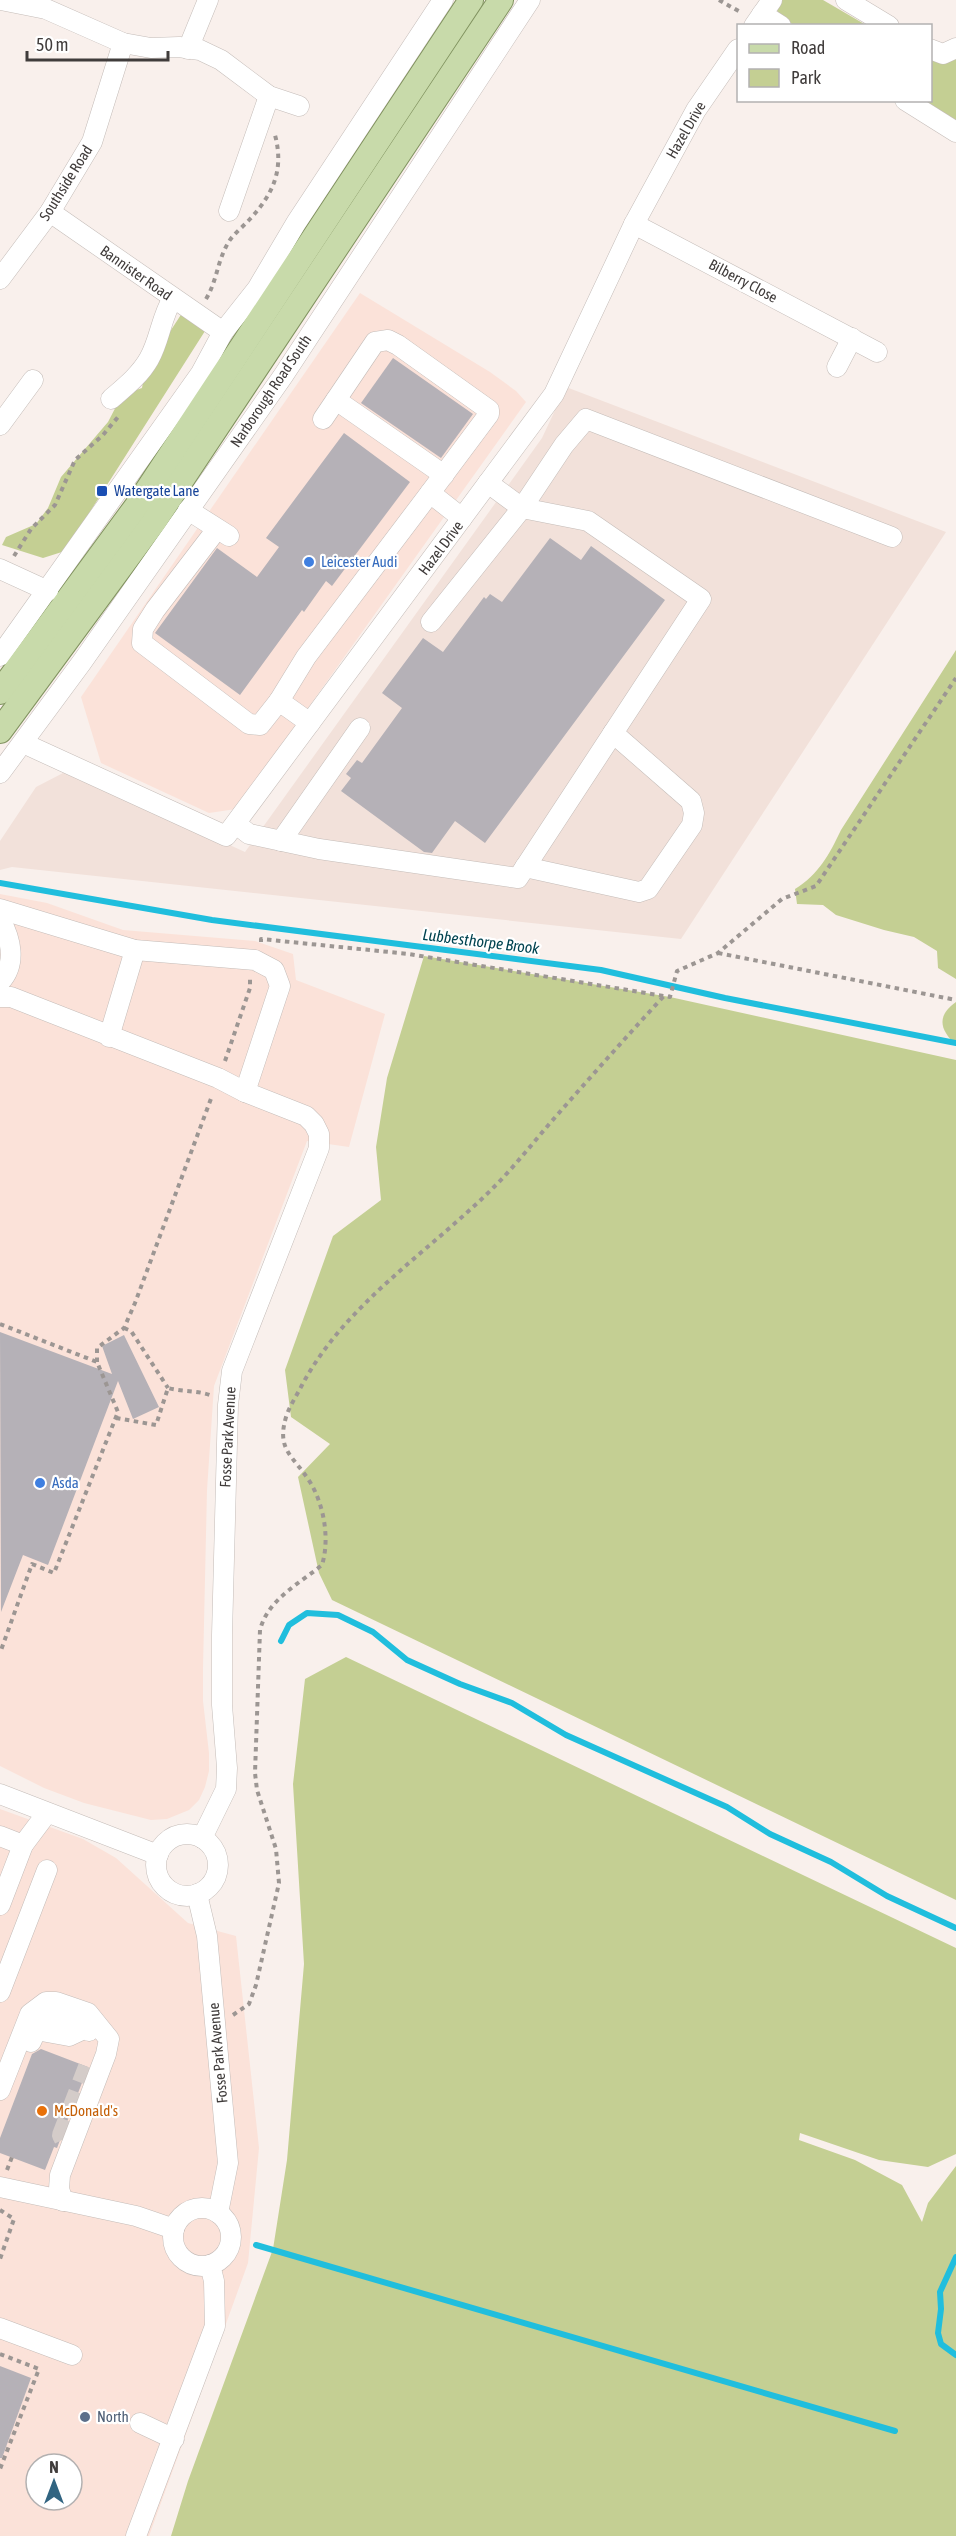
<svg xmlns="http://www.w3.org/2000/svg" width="956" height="2536" font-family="'Asap Condensed',sans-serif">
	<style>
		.commercial { fill: #fbe2d9; fill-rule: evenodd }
		.built { fill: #f2e1da }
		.green { fill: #c4cf93 }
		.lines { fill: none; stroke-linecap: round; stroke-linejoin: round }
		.stream { stroke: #20bedd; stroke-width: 6 }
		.building { fill: #b5b1b7 }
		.minor-tunnel { stroke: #d4ccc9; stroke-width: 20; stroke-dasharray: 20 10; stroke-linecap: butt }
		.minor-casing { stroke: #c4bcb8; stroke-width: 21 }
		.major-casing { stroke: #80925f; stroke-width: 26 }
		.path { stroke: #9c9693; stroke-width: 4; stroke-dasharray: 4.5 4.5; stroke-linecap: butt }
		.minor { stroke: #fff; stroke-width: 20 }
		.major { stroke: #c8daaa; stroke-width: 24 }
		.transit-dot { fill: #1a4fb4; stroke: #fff; stroke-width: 2 }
		.shop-dot { fill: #3f7fe0; stroke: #fff; stroke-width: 2 }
		.food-dot { fill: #e8710a; stroke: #fff; stroke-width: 2 }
		.service-dot { fill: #5c6f8a; stroke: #fff; stroke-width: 2 }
		.labels { text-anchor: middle; stroke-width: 4.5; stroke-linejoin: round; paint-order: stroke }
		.street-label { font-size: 15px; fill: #403c3b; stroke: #fff }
		.transit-label { font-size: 15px; fill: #164399; stroke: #fff; text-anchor: start }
		.shop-label { font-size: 15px; fill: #366cbe; stroke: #fff; text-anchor: start }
		.food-label { font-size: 15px; fill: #c56008; stroke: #fff; text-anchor: start }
		.service-label { font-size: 15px; fill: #4e5e75; stroke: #fff; text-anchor: start }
		.water-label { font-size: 16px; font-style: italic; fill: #004350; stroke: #fff }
	</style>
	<rect width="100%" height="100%" fill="#f9f0ec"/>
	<g class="commercial">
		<polygon points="360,293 490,372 516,391 526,402 236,809 209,813 101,763 81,697"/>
		<polygon points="0,894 47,903 123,930 255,941 293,954 296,980 385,1014 349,1147 307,1141 214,1386 207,1490 203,1668 203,1701 209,1753 209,1771 205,1787 199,1800 189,1810 167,1819 151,1820 84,1803 44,1788 0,1766"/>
		<path d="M0 1809 83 1839 116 1858 188 1923 236 1936 259 2148 248 2263 149 2536H0ZM36 2464H72V2500H36Z"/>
	</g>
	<polygon class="built" points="566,387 946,532 681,939 12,867 0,870 0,841 36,787 67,771 245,852 542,438"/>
	<g class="green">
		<polygon points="781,0 823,0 866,25 793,25 777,11"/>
		<polygon points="956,59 956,125 916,101 930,100 931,60 946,63"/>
		<polygon points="186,307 205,331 65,551 43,558 2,545 6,537 36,524 48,508 61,477 108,422 122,395 142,388 145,370"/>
		<path d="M956 650V979L938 968 937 951 914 937 884 930 836 915 823 905 797 904 795 889C819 874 829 855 841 830Z"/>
		<polygon points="424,956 670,997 956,1060 956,1900 332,1600 319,1573 298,1477 330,1444 291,1417 285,1370 333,1236 381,1200 376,1147 387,1078"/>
		<path d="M956 1002V1045C940 1030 936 1016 956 1002Z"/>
		<polygon points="346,1657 956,1948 956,2154 928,2167 879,2160 800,2133 799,2140 855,2160 902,2185 922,2222 928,2203 956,2166 956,2536 171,2536 188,2481 273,2249 287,2160 304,1964 293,1784 305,1679"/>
	</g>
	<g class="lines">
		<g class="stream">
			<polyline points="0,883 212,920 601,970 725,998 956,1043"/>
			<polyline points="281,1641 289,1625 307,1613 338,1615 373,1632 407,1660 460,1684 512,1703 566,1735 727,1807 770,1834 831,1862 887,1896 956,1928"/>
			<polyline points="256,2245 895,2431"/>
			<polyline points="956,2257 940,2292 941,2309 938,2333 941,2344 956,2355"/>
		</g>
	</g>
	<g class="building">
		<polygon points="393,358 473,414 441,458 361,403"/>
		<polygon points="344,433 410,482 332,586 326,581 304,612 302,610 240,695 155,633 217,548 257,577 279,547 266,538"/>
		<polygon points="550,538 581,560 591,546 665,600 485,843 455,821 432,853 424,852 341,791 351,778 346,774 357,760 362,763 402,708 382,693 423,638 443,652 484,597 486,599 490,594 502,602"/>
		<polygon points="0,1332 112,1374 102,1346 124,1335 159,1407 133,1419 118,1381 48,1565 23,1555 1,1612"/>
		<polygon points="41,2049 88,2067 57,2148 54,2147 45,2170 0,2153 0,2138 32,2054"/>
		<polygon points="0,2366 31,2378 2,2458 0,2458"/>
	</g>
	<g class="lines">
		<polyline class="minor-tunnel" points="64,2139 62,2135 88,2067"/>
		<g class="minor-casing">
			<g id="minor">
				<polyline points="1,0 46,9 123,43 151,48 179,47 200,50 221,60 269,96 299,106"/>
				<polyline points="846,0 889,26"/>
				<polyline points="762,14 781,26"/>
				<polyline points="754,26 772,0"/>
				<polyline points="188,49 208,0"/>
				<polyline points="930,49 943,54 956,48"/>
				<polyline points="905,100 956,132"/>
				<polyline points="229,211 269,96"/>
				<polyline points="50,212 223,332"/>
				<polyline points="634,224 877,352"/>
				<polyline points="0,279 50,212 92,142 123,43"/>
				<polyline points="837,367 852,338"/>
				<path d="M111 399C125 387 140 375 149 359 160 340 161 317 173 298"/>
				<polyline points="336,400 444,475"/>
				<polyline points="323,419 375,342 388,340 398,345 489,410 489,414 430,493 462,518"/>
				<polyline points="0,425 33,380"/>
				<polyline points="488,483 522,508 564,445 586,419 892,537"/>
				<polyline points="188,510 229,536"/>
				<polyline points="217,529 155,610 143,629 142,643 249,724 260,725 279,701"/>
				<polyline points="0,569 48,591"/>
				<polyline points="0,656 201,373 223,332 257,289 296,223 443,0"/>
				<polyline points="310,723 279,701 306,657 430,493"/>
				<polyline points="23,743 226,836 554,394 634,224 696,110 738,49"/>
				<polyline points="0,773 82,662 283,376 530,0"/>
				<polyline points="236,824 249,834 319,849 518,878 701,599 588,521 522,508 431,622"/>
				<polyline points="281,841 360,728"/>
				<polyline points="525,867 639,892 648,889 692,825 694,813 691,801 613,733"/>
				<polyline points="0,909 135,950 255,960 274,970 280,986 245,1092"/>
				<path d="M0 919C11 939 17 964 0 982"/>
				<polyline points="0,997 11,997 218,1078 245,1092 306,1116 314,1124 319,1134 319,1148 232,1371 228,1405 222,1635 222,1705 227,1768 226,1789 202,1838"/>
				<polyline points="109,1037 135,950"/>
				<polyline points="0,1794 158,1855"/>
				<circle cx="187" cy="1865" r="31"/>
				<polyline points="0,1836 23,1845"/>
				<polyline points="197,1894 207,1936 228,2163 218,2213"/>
				<polyline points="0,1905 23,1845 47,1813"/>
				<polyline points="0,1992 47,1870"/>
				<polyline points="36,2030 69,2036 86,2028"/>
				<polyline points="31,2042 40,2022 48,2018 77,2021 89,2031"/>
				<polyline points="0,2090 30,2014 46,2002 56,2002 88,2013 109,2039 106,2054 60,2175 59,2189 63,2201"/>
				<polyline points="0,2187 136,2216 174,2229"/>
				<circle cx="202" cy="2237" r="29"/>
				<polyline points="0,2328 72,2355"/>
				<polyline points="140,2423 174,2439"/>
				<polyline points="136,2536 215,2326 214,2281 210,2265"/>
			</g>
		</g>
		<g class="major-casing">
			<g id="major">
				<polyline points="0,692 136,507 471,0"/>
				<polyline points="0,731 153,523 501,0"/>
			</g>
		</g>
		<g class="path">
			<polyline points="719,0 742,13"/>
			<path d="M206 299C217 281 217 262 228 243 233 234 243 227 250 219 274 193 284 169 275 135"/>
			<polyline points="14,556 31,529 55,505 75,460 103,435 118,417"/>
			<polyline points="261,942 261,939 409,954 670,997 677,971 718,953 782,899 816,886 956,678"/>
			<polyline points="718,953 956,1000"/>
			<polyline points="225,1061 250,988 250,976"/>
			<polyline points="0,1324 97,1362 118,1412 54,1573 32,1564 0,1653"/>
			<polyline points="124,1328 131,1331 168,1388"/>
			<polyline points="97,1362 97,1348 124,1328 135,1303 212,1096"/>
			<path d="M116 1418 156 1425 168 1388C182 1392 199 1390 212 1396"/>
			<path d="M233 2015 249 2004 256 1985 279 1883 276 1849 257 1790 255 1773 260 1630C268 1599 299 1584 322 1565 330 1539 324 1505 310 1482 293 1455 275 1450 287 1414 291 1404 297 1395 302 1385 346 1303 429 1252 494 1187 514 1167 532 1144 551 1122 588 1080 625 1038 664 996"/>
			<polyline points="7,2170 12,2157"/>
			<polyline points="0,2210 14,2219 0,2259"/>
			<polyline points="0,2354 39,2369 0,2469"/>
		</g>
		<use href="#minor" class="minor"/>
		<use href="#major" class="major"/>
	</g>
	<rect class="transit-dot" x="96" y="485" width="12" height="12" rx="3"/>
	<g class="shop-dot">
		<circle cx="309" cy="562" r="6"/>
		<circle cx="40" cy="1483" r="6"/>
	</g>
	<circle class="food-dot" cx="42" cy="2111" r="6"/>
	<circle class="service-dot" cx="85" cy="2417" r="6"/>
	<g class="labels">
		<g class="street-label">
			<text transform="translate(686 130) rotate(-60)" y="5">Hazel Drive</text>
			<text transform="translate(66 183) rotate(-58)" y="5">Southside Road</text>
			<text transform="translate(136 273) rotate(35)" y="5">Bannister Road</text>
			<text transform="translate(743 281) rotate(28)" y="5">Bilberry Close</text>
			<text transform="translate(271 391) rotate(-56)" y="5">Narborough Road South</text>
			<text transform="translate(441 548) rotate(-53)" y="5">Hazel Drive</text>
			<text transform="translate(228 1437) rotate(-87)" y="5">Fosse Park Avenue</text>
			<text transform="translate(218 2053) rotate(-95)" y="5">Fosse Park Avenue</text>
		</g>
		<g class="transit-label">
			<text x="114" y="496">Watergate Lane</text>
		</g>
		<g class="shop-label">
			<text x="321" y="567">Leicester Audi</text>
			<text x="52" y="1488">Asda</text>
		</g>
		<g class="food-label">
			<text x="54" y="2116">McDonald's</text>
		</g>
		<g class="service-label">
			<text x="97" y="2422">North</text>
		</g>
		<g class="water-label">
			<text transform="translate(481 941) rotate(7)" y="6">Lubbesthorpe Brook</text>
		</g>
	</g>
	<rect x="737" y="24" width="195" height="78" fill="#ffffff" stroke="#b3b1b1" stroke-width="1.5"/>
	<rect x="749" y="44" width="30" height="9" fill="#c8daaa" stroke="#b3b1b1" stroke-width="1.5"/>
	<text x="791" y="54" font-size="18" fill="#403c3b">Road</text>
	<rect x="749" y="69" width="30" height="18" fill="#c4cf93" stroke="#b3b1b1" stroke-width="1.5"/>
	<text x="791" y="84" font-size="18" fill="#403c3b">Park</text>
	<g transform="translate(54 2482)"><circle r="28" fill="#ffffff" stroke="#b3b1b1" stroke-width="1.5"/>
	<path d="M0-4.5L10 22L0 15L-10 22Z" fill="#316481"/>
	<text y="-9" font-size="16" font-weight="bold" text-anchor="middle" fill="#403c3b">N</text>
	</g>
	<path d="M27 51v9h141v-9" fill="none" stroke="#403c3b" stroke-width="3"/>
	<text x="36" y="51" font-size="18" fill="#403c3b" stroke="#ffffff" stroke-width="4.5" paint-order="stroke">50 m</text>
</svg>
